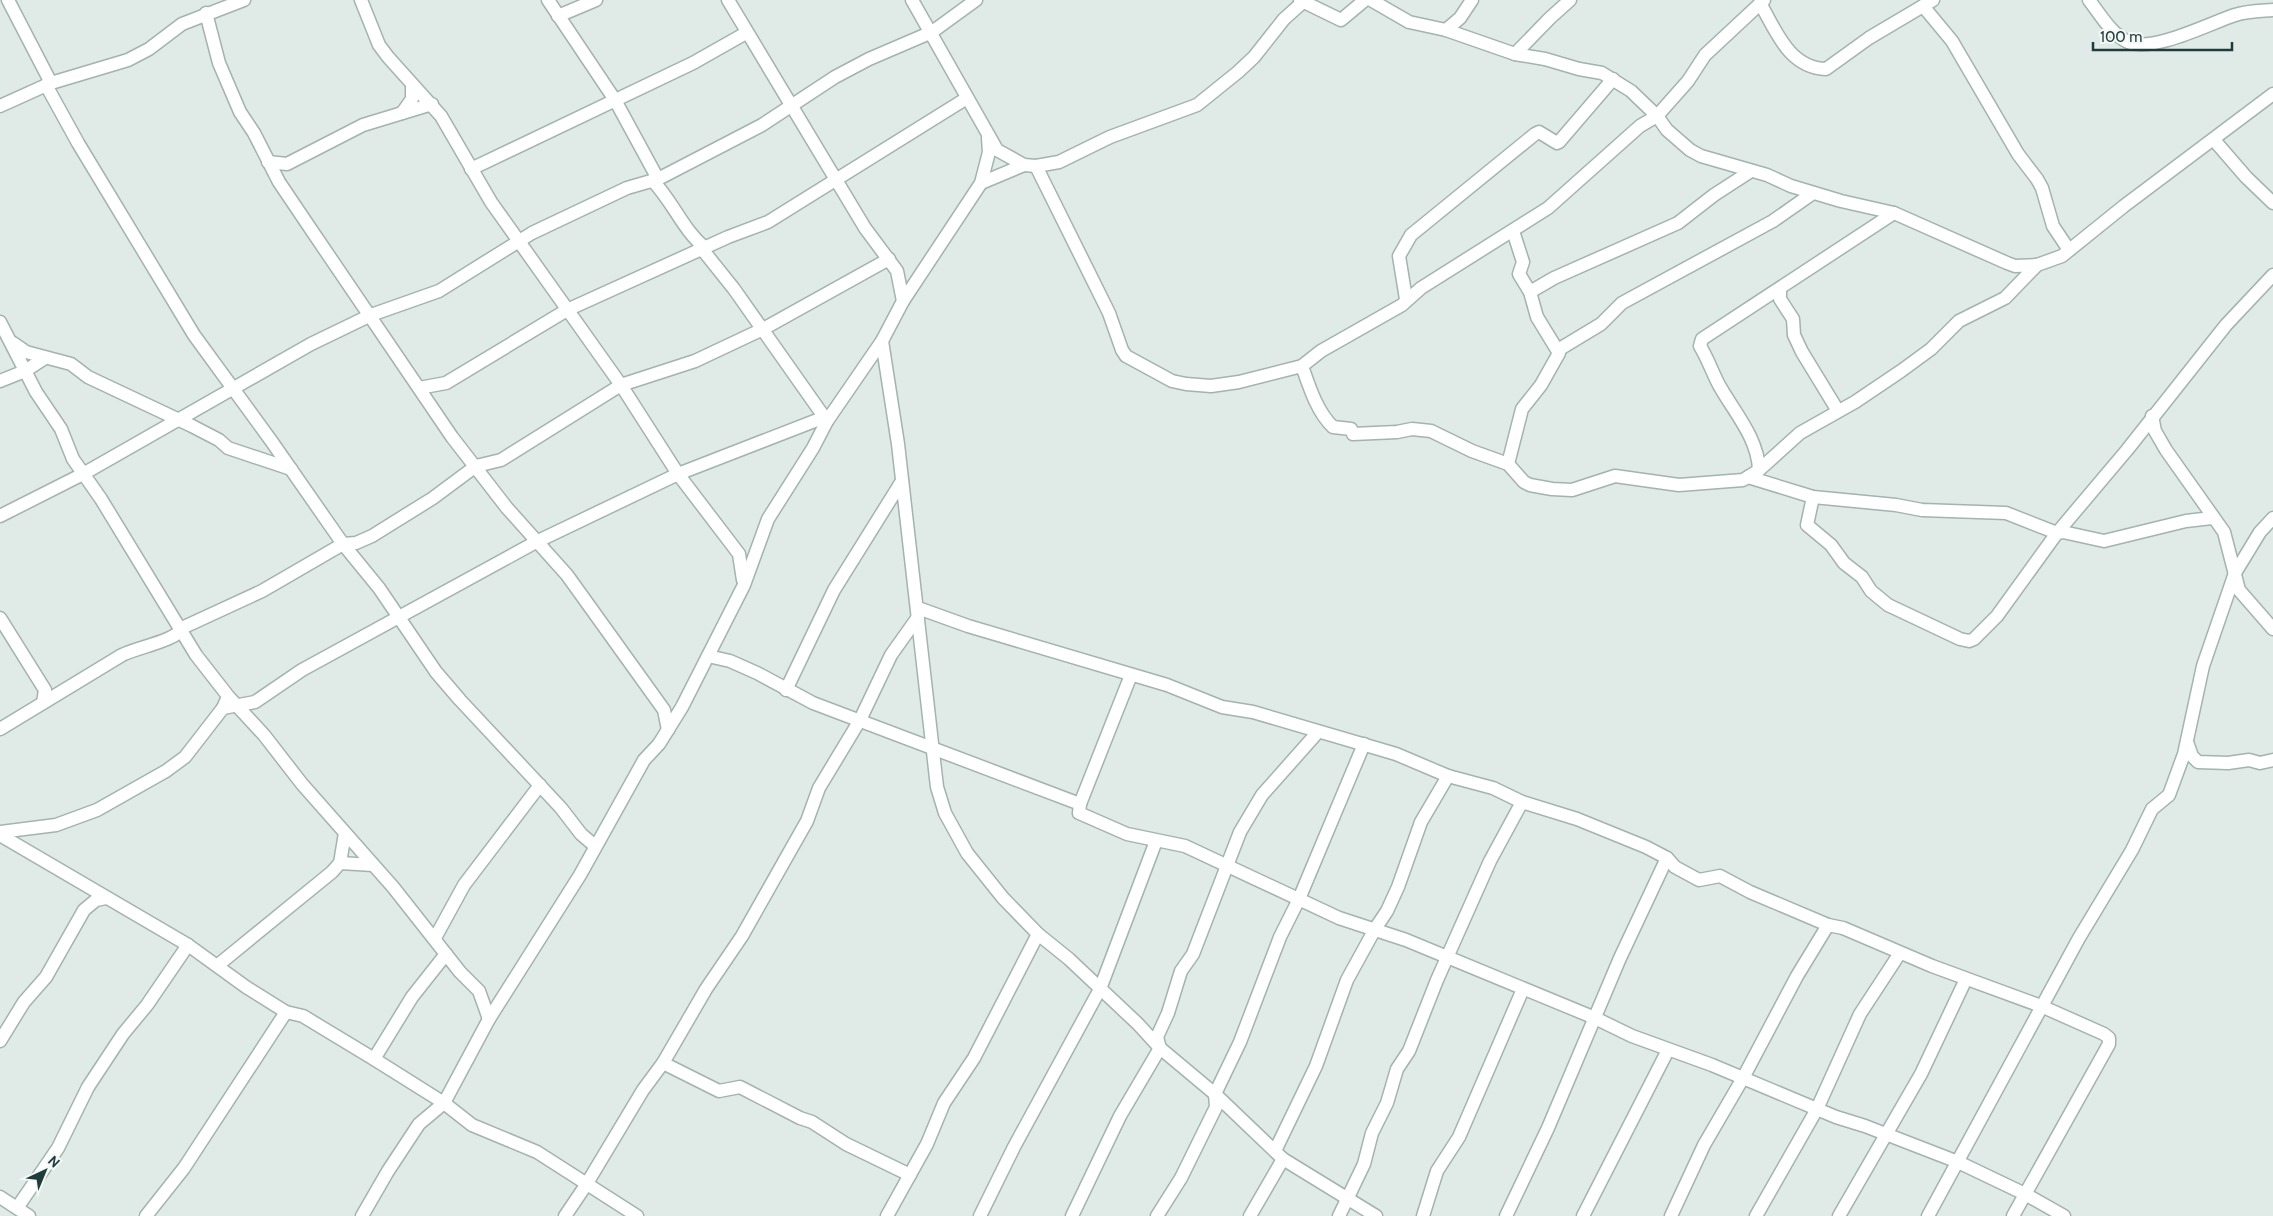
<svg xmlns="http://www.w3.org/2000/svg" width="2273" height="1216" font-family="Cabin,sans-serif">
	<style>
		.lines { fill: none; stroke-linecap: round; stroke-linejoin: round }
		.minor-casing { stroke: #a3b3b0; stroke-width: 15 }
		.minor { stroke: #fff; stroke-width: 12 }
	</style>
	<rect width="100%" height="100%" fill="#e0ebe8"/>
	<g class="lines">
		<g class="minor-casing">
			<g id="minor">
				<polyline points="8,0 51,83"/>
				<polyline points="361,0 379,45 388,57 441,116 491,202 621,385 678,474 739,554 743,580"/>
				<polyline points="548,0 615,100 658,179"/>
				<polyline points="728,0 865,228 897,271 903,301"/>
				<polyline points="912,0 997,150 1024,165 1036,166 1059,162 1110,137 1197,105 1238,72 1254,57 1284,19 1303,2"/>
				<polyline points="1300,0 1341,20 1365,0"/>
				<polyline points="1371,0 1409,22 1446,30 1515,54 1545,59 1579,69 1602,73 1631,91 1657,116 1667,130 1690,150 1701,156 1767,175 1791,186 1841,201 1894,213 2007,263 2015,266 2037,265"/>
				<path d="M2089 0C2100 14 2111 34 2128 42 2153 53 2210 23 2235 15 2247 11 2261 11 2273 10"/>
				<path d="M1760 3C1776 31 1789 68 1826 69L1869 38 1933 0"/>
				<polyline points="1923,6 1952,41 2018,154 2037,179 2042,188 2053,226 2069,250"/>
				<polyline points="206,13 219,63 240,112 254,133 279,182 308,225 452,437 507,508 567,575 664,710 668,730"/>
				<polyline points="558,16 596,0"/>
				<polyline points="1446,30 1460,18 1472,0"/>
				<polyline points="1515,54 1550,18 1570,0"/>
				<polyline points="46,85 78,143 194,335 272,442 343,544 379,588 436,672 460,700 561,808 581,834 595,846"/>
				<polyline points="0,106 51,83 128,60 149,49 182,24 244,0"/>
				<polyline points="402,113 412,99 412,84"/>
				<polyline points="2214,140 2246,177 2273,203"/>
				<polyline points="268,162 287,164 363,125 432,104"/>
				<polyline points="1036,166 1109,313 1122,350 1126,356 1172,381 1186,384 1211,386 1239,382 1302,366 1321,351 1402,305 1421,288 1548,208 1640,126 1657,116 1688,81 1705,55 1764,0"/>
				<polyline points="471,169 693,63 746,33"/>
				<path d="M653 181C673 202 683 230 705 248"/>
				<polyline points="981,183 1024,165"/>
				<polyline points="702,249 734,289 827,421"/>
				<polyline points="1780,290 1780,299 1793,319 1794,335 1802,352 1838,411"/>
				<polyline points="1530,292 1554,278 1678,223 1714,195 1751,171"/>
				<polyline points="1406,299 1399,256 1411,235 1535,134 1539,132 1557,143 1559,142 1613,79"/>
				<polyline points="0,322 36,392 61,429 73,459 101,499 196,655 228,696 264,735 302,784 393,887 460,972 479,991 489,1019"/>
				<polyline points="882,341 898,444 937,787 945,813 967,853 1003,898 1038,934 1069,959 1138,1024 1160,1048 1215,1094 1283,1159 1376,1216"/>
				<polyline points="13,343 26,352 71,364 88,377 192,426 219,440 228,448 291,469"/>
				<polyline points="1558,350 1601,324 1622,303 1773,221 1813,193"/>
				<path d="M1302 366C1309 386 1317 412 1333 427L1351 429 1353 434 1397 432 1412 429 1431 431 1472 451 1508 464 1524 482 1530 485 1552 489 1572 490 1615 476 1679 485 1743 480 1759 470 1800 433 1855 402 1901 371 1931 349 1959 321 2005 298 2037 265 2062 256 2124 206 2273 94"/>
				<polyline points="0,381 25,371 45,358"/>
				<polyline points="419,388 446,383 567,310 728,237 768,222 967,98"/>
				<polyline points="2152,416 2155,431 2166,450 2224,532 2239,590 2273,629"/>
				<polyline points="1508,464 1522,409 1541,385 1559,353 1537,317 1530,292 1519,274 1523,262 1513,231"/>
				<path d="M1759 470C1758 438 1734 412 1719 385 1712 372 1708 359 1700 346L1702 339 1894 213"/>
				<polyline points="1748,477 1813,497 1896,505 1922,510 2006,513 2057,533 2063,532 2104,541 2186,521 2212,518"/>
				<polyline points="1813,497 1807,525 1831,545 1844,563 1862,577 1871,591 1888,605 1960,639 1969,641 1974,639 1997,616 2057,533 2127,450 2226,325 2273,275"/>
				<polyline points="0,516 83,474 311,344 371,315 439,291 532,233 627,188 658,179 762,125 835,77 869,59 932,32 976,0"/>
				<polyline points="918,608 968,626 1167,685 1222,707 1253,712 1396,754 1448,776 1493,788 1522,802 1577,819 1646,847 1667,858 1675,867 1699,880 1720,876 1750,892 1828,925 1843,928 1932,966 2041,1006 2104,1034 2109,1038 2109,1044 2013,1216"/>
				<polyline points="0,618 45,690 43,703"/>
				<polyline points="708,656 730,661 757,673 813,703 1080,804 1079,813 1127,834 1185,846 1339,918 1406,940 1595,1018 1632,1036 1712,1065 1836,1117 1865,1126 1958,1162 2025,1194 2064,1216"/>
				<polyline points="786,690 834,590 902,481"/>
				<polyline points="223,708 255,702 302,670 536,542 678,474 825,417"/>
				<path d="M0 729 122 655C138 647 176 641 184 627L262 591 343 544 356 543 372 536 433 498 476 466 501 460 621 385 695 361 763 329 889 259"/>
				<polyline points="2187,742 2192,756 2198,762 2228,763 2249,760 2260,763 2273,760"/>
				<polyline points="1080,804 1131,675"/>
				<polyline points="0,832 56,825 97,810 166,771 185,757 223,708 226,701"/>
				<polyline points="0,835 188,945 246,987 286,1012 303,1016 374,1059 444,1103 472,1125 537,1152 637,1216"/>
				<polyline points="340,863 373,865"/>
				<polyline points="435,938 464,885 540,785"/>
				<polyline points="218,965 332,872 340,863 345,833"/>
				<polyline points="0,1041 24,1002 46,977 84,910 96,900 106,898"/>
				<polyline points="374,1059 412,997 446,954"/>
				<polyline points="663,1063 719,1091 740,1087 800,1118 812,1122 846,1144 910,1175"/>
				<polyline points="1275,1151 1316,1066 1347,980 1375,929 1387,911 1398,887 1421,822 1448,776"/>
				<polyline points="0,1197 29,1216"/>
				<polyline points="17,1208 58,1148 88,1087 123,1034 147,1005 188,945"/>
				<polyline points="146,1216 184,1168 286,1012"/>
				<polyline points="362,1216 388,1171 419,1124 444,1103 489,1019 580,875 644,760 659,744 682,707 744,585 768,519 813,448 827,421 882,341 903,301 981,183 989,152 988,138"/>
				<polyline points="565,1216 586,1185 643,1090 663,1063 706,989 742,936 807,821 819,788 860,720 891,655 918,617"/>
				<polyline points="887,1216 927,1144 944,1103 974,1058 1038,934"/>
				<polyline points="980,1216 1014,1147 1100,989 1156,841"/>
				<polyline points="1072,1216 1120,1116 1160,1048 1157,1037 1168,1013 1181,971 1193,954 1240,832 1262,795 1317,733"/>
				<polyline points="1157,1216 1181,1178 1216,1107 1215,1094 1240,1042 1280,937 1299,899 1364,744"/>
				<polyline points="1250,1216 1283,1159"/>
				<polyline points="1339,1216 1364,1164 1372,1133 1387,1103 1397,1069 1409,1051 1437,980 1490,861 1522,802"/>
				<polyline points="1423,1216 1437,1171 1459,1137 1523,989"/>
				<polyline points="1506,1216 1548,1128 1620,958 1667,858"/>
				<polyline points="1583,1216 1668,1050"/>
				<polyline points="1671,1216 1704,1145 1743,1078 1797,976 1828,925"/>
				<polyline points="1756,1216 1817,1109 1860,1014 1900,953"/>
				<polyline points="1839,1216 1921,1074 1966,979"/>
				<polyline points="1928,1216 2079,938 2132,850 2152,809 2169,795 2184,754 2203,666 2235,573 2260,532 2273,518"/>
			</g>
		</g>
		<use href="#minor" class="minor"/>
	</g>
	<g transform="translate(45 1171) rotate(44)" stroke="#f1f8f6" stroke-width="4" paint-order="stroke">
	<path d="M0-4L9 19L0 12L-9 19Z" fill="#203c3a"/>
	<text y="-8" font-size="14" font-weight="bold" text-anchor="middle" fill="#203c3a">N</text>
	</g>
	<path d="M2093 42v8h139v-8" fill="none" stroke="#203c3a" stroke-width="2.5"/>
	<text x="2100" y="42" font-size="15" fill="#203c3a" stroke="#f1f8f6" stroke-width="4" paint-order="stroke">100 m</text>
</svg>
